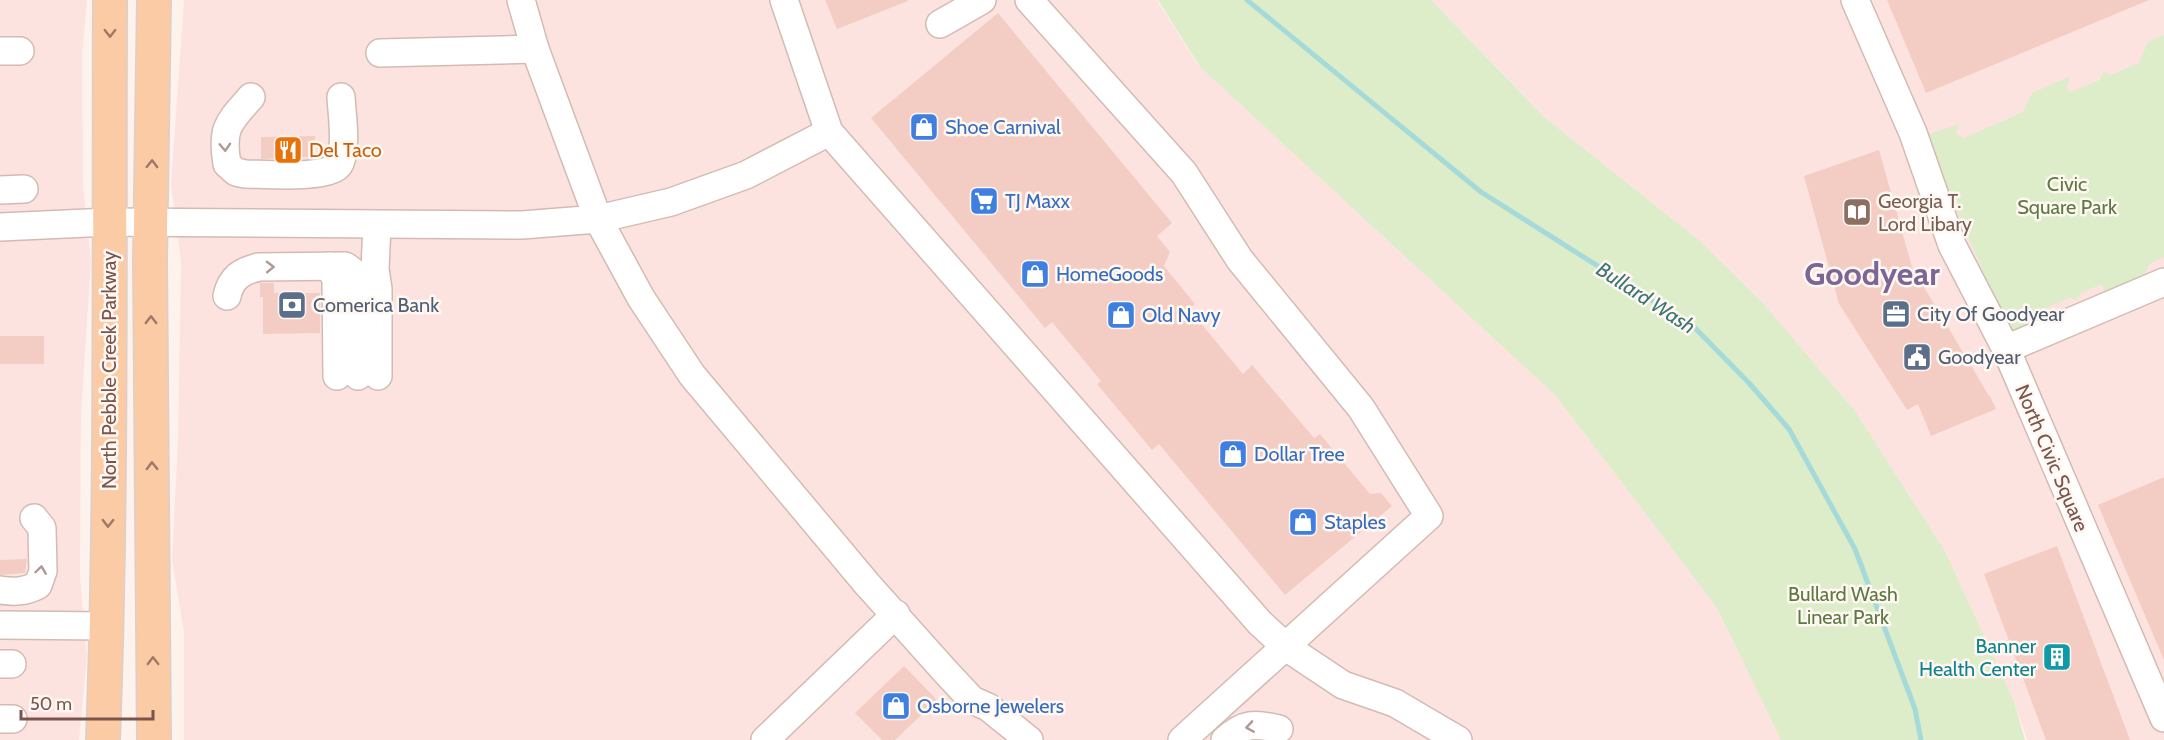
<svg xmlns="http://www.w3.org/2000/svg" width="2164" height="740" font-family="Cabin,sans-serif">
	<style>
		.commercial { fill: #fde3e0 }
		.green { fill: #ddecc9 }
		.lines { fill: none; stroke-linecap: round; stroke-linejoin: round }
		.stream { stroke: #a5dad8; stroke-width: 5 }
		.building { fill: #f3cdc3 }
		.minor-casing { stroke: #d3bbb3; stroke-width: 30 }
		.major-casing { stroke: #dacfcd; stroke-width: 36 }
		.minor { stroke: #fff; stroke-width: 27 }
		.major { stroke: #fbcba5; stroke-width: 33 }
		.oneway { stroke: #a17867 }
		.oneway2 { stroke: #af9994 }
		.labels { text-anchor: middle; stroke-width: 5; stroke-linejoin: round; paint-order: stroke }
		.shop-label { font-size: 20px; fill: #366cbe; stroke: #fff8f2; text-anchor: start }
		.food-label { font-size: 20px; fill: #c56008; stroke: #fff8f2; text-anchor: start }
		.park-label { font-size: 20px; fill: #5c7941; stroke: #fff8f2 }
		.education-label { font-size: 20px; fill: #785e54; stroke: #fff8f2; text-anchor: start }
		.service-label { font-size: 20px; fill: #4e5e75; stroke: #fff8f2; text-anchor: start }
		.street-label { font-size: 20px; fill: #7a554d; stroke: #fff8f2 }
		.culture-label { font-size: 20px; fill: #0d838f; stroke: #fff8f2; text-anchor: end }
		.water-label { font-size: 21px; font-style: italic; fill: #3c7676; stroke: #fff8f2 }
		.town-label { font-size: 32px; font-weight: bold; fill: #7c6695; stroke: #fff8f2 }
	</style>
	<rect width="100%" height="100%" fill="#fdf3ec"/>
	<g class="commercial">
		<polygon points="0,0 87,0 82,57 83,186 91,261 81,415 80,576 87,658 79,740 0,740"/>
		<polygon points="184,0 1157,0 1198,65 1556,396 1717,608 1781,740 184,740 184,633 172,560 178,439 181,263 171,184"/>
		<polygon points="1431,0 2164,0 2164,740 2027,740 2014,701 1945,551 1855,411 1763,303 1699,240 1544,117"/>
	</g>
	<g class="green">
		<polygon points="1158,0 1431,0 1544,117 1699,240 1763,303 1855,411 1945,551 2014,701 2025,740 1781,740 1717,608 1556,396 1200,67"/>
		<polygon points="2164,35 2164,257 2149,264 2141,283 2100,296 2104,289 2102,284 2081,293 2077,300 2070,298 2043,309 2034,329 2012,337 1924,136 1959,124 1956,134 1964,138 2023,112 2032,93 2068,77 2069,79 2067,87 2070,92 2100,80 2103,72 2110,75 2139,63 2148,42"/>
	</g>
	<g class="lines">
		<polyline class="stream" points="1247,0 1481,192 1694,327 1749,383 1789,429 1855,549 1915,709 1921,740"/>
	</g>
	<g class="building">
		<polygon points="825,0 908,0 908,1 837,29"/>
		<polygon points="1887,0 2149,0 1926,93"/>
		<polygon points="998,13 1172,223 1157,236 1170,252 1164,266 1195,304 1189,309 1243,374 1252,365 1314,438 1320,434 1370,494 1381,493 1392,506 1285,595 1159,444 1152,450 1097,384 1101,381 1052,322 1045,328 871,118"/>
		<polygon points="315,136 315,157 261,159 261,137"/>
		<polygon points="1879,150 1912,267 1989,396 1990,396 1996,409 1931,436 1918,404 1907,410 1839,304 1804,176"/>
		<polygon points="260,283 274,283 274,293 320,293 320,333 263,334 263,297 260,297"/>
		<rect x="0" y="336" width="44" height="28"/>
		<polygon points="2164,477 2164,660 2098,505"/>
		<polygon points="2057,546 2130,740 2046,740 1984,574"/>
		<polygon points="27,559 25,573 0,575 0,560"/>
		<polygon points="904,666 937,700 895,740 882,740 855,713"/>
	</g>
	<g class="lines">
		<g class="minor-casing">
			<g id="minor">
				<polyline points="521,0 535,49 598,219 641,298 692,375 867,584 945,671 972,700 988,707 1029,740"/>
				<polyline points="784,0 829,132 1260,623 1286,647 1343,685 1395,703 1458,740"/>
				<polyline points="1029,0 1184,173 1240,260 1361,408 1429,516 1182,740"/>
				<polyline points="1855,0 1913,133 1952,245 2006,349 2164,718"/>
				<polyline points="940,24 982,0"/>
				<polyline points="0,51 20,51"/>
				<polyline points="380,53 535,49"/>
				<path d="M251 97C228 123 221 128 227 164L236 172 245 174C263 174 333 180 340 163 347 146 342 115 341 97"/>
				<polyline points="0,190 24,189"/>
				<polyline points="377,225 375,269 378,289 378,376"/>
				<polyline points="0,227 109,222 522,225 598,219 671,202 746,175 829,132"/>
				<polyline points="329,266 336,279 337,376"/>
				<path d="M227 296C231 278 241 271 259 267L345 266C352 270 355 273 357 281L358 376"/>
				<polyline points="2006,349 2164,282"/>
				<path d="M0 590C14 592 25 592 38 585L43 571 42 528 34 518"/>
				<polyline points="0,625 107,626"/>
				<polyline points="0,664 12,664"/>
				<polyline points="0,719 13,719"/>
				<polyline points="765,740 896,614"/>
				<path d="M1225 740C1244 723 1255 723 1279 729"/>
			</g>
		</g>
		<g class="major-casing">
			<g id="major">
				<path d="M103 740C112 493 109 247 110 0"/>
				<polyline points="154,740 150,261 154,0"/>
			</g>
		</g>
		<use href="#minor" class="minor"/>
		<use href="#major" class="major"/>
	</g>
	<defs><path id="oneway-chevron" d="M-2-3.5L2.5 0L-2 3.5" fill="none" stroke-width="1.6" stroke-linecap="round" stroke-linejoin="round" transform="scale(1.5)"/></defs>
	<g class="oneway">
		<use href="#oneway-chevron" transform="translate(110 33) rotate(90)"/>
		<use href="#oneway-chevron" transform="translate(152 164) rotate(-89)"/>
		<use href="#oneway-chevron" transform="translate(151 320) rotate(-90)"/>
		<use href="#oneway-chevron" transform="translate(152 466) rotate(-91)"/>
		<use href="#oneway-chevron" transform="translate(108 523) rotate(91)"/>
		<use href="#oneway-chevron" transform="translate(153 661) rotate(-91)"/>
	</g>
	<g class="oneway2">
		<use href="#oneway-chevron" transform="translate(225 147) rotate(87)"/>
		<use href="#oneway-chevron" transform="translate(270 267) rotate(-1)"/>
		<use href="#oneway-chevron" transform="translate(41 570) rotate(-82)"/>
		<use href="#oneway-chevron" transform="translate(1250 727) rotate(171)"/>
	</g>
	<defs>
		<g id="shop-square" transform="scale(1.5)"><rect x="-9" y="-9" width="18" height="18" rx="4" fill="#3f7fe0" stroke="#fff8f2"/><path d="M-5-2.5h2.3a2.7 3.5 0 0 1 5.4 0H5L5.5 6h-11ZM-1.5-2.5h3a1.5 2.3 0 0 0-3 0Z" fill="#fff"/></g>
		<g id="restaurant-square" transform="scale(1.5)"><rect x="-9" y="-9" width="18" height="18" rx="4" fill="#e8710a" stroke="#fff8f2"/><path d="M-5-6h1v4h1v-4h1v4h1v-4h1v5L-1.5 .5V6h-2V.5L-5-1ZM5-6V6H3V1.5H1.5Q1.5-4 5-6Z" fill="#fff"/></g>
		<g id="supermarket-square" transform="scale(1.5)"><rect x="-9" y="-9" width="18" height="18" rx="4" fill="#3f7fe0" stroke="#fff8f2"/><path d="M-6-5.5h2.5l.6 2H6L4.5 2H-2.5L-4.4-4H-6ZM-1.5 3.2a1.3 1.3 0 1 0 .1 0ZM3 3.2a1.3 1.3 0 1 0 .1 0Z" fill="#fff"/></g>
		<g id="library-square" transform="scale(1.5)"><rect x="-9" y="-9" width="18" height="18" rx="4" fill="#8d6e63" stroke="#fff8f2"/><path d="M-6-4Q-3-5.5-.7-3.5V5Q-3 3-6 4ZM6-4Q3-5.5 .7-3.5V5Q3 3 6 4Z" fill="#fff"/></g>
		<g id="bank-square" transform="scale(1.5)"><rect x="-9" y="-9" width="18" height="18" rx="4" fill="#5c6f8a" stroke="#fff8f2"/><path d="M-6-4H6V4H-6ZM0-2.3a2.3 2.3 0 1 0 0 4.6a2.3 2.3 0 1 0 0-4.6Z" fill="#fff"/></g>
		<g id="office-square" transform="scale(1.5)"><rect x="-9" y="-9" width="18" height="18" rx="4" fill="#5c6f8a" stroke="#fff8f2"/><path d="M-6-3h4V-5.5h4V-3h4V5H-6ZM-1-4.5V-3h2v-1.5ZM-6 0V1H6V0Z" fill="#fff"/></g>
		<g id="civic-square" transform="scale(1.5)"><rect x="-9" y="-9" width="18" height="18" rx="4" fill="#5c6f8a" stroke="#fff8f2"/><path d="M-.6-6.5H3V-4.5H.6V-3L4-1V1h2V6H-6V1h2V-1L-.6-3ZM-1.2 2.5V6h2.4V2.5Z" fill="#fff"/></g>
		<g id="building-square" transform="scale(1.5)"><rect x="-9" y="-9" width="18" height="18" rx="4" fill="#0f9aa8" stroke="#fff8f2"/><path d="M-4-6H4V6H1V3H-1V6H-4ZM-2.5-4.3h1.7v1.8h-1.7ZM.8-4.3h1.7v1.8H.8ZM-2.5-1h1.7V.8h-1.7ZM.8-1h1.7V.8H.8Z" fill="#fff"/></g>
	</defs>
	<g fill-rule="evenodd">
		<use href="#shop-square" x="924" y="127"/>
		<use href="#restaurant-square" x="288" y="150"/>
		<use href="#supermarket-square" x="984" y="201"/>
		<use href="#library-square" x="1857" y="212"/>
		<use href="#shop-square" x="1035" y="274"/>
		<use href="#bank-square" x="292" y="305"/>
		<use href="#office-square" x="1896" y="314"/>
		<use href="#shop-square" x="1121" y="315"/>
		<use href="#civic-square" x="1917" y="357"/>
		<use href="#shop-square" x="1233" y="454"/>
		<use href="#shop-square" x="1303" y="522"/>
		<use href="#building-square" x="2057" y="657"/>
		<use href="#shop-square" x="896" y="706"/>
	</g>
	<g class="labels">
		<g class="shop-label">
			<text x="945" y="134">Shoe Carnival</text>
			<text x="1005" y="208">TJ Maxx</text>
			<text x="1056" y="281">HomeGoods</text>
			<text x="1142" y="322">Old Navy</text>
			<text x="1254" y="461">Dollar Tree</text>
			<text x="1324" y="529">Staples</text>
			<text x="917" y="713">Osborne Jewelers</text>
		</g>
		<g class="food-label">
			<text x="309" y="157">Del Taco</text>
		</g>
		<g class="park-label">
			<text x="2067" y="191">Civic<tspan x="2067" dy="23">Square Park</tspan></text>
			<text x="1843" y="601">Bullard Wash<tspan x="1843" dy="23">Linear Park</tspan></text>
		</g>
		<g class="education-label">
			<text x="1878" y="208">Georgia T.<tspan x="1878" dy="23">Lord Libary</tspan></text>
		</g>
		<g class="service-label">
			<text x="313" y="312">Comerica Bank</text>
			<text x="1917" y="321">City Of Goodyear</text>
			<text x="1938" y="364">Goodyear</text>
		</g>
		<g class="street-label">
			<text transform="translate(109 370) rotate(-90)" y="7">North Pebble Creek Parkway</text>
			<text transform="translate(2052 458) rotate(67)" y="7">North Civic Square</text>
		</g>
		<g class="culture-label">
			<text x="2036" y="653">Banner<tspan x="2036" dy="23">Health Center</tspan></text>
		</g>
		<g class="water-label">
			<text transform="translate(1646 298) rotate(33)" y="7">Bullard Wash</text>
		</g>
		<g class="town-label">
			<text x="1872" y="285">Goodyear</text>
		</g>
	</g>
	<path d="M21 710v9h132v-9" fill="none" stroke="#7a554d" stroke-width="3"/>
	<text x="30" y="710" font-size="18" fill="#7a554d" stroke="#fff8f2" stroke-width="4.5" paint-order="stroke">50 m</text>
</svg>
